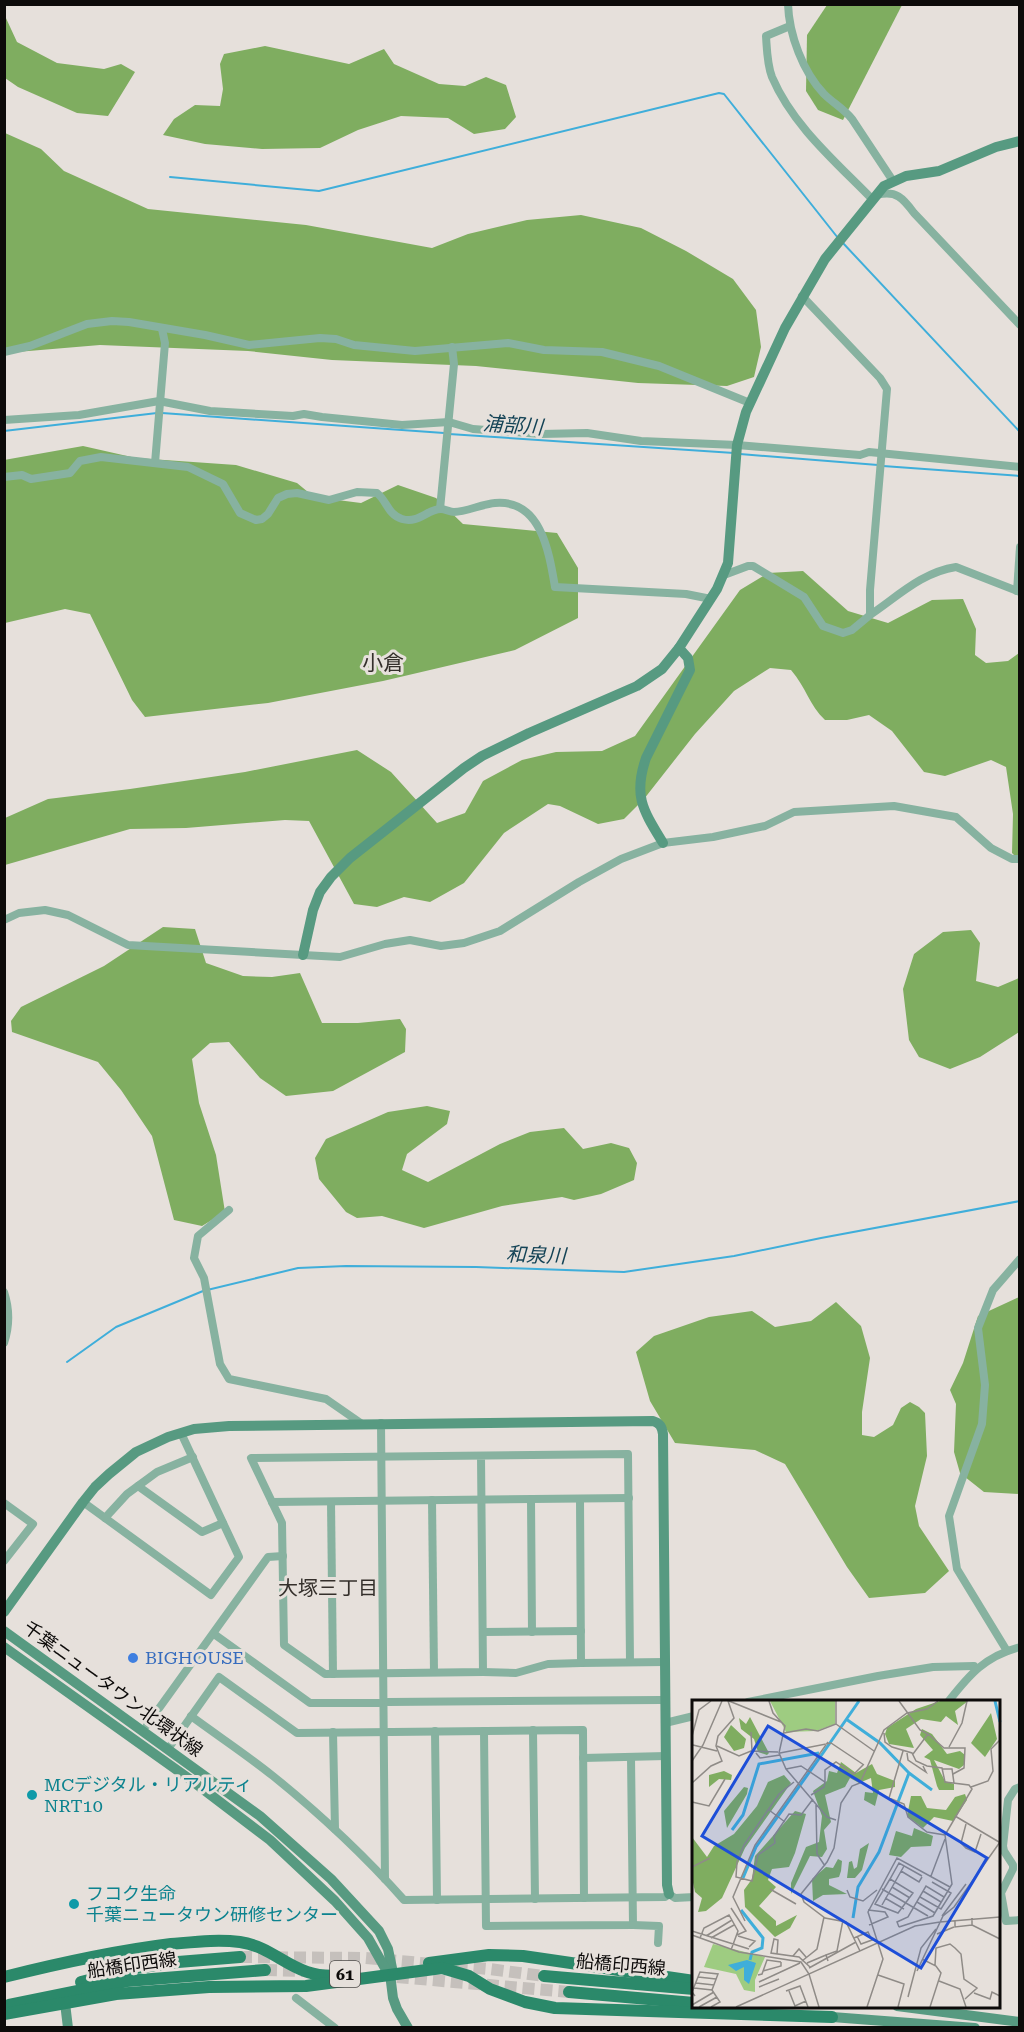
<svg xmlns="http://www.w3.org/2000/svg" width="1024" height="2032" font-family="'Roboto Serif','Noto Sans JP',serif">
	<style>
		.forest { fill: #7fad60 }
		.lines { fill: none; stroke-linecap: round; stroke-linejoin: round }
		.stream { stroke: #3faeda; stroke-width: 2 }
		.primary-tunnel { stroke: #c5c0bc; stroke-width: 12; stroke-dasharray: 12 6; stroke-linecap: butt }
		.street { stroke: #87b2a0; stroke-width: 8 }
		.secondary { stroke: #579a81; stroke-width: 10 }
		.primary { stroke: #2b896a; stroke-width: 12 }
		.shop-dot { fill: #3f7fe0; stroke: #e6e0db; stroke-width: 2 }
		.culture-dot { fill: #0f9aa8; stroke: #e6e0db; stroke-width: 2 }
		.labels { text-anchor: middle; stroke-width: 6; stroke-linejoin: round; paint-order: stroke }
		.shield { fill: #e6e0db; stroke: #4e4b49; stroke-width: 1.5 }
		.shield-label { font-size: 16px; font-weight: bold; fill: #0d0b0a }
		.shop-label { font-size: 18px; fill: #366cbe; stroke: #e6e0db; text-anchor: start }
		.street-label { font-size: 18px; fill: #0d0b0a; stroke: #e6e0db }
		.culture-label { font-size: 18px; fill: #0d838f; stroke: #e6e0db; text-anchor: start }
		.water-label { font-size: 20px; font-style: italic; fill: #144356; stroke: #e6e0db }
		.neighbourhood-label { font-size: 20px; fill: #342f2b; stroke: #e6e0db }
		.quarter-label { font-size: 21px; fill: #342f2b; stroke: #e6e0db }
		.inset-river { fill: none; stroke: #3faeda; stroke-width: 3 }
		.inset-road { fill: none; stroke: #8f8b87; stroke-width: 1.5 }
		.view { fill: #1d4ed8; fill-opacity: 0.15; stroke: #1d4ed8; stroke-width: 3 }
		.inset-edge { fill: none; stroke: #0d0b0a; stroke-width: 3 }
	</style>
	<rect width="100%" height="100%" fill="#e6e0db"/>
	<g class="forest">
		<polygon points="5,4 6,5 5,16 17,42 57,63 104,69 121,64 135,72 108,116 77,113 18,87 5,78"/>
		<polygon points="827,5 902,5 843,120 818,110 806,91 807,35"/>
		<polygon points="265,46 349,64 384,49 394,64 439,84 465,86 486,77 506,85 516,117 505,129 474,134 448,118 401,116 358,130 320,148 262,149 205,144 163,135 174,119 195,105 220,106 223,89 220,64 224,54"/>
		<polygon points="5,133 41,149 64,171 148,209 306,225 432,248 468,234 527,220 581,215 641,228 686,251 733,279 756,310 761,347 754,377 727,386 638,383 476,366 332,360 248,351 100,345 5,353"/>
		<polygon points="83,446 136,458 236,465 297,483 314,497 361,503 398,485 436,498 463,524 557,533 578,568 578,618 515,650 383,681 268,703 145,717 132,700 90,614 65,609 5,623 4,460"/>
		<path d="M803 571 848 611 888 623 932 600 963 599 976 629 975 655 986 663 1008 661 1019 653V860L1012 853 1013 814 1006 767 991 760 945 776 924 772 892 731 869 715 847 720H825C809 705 806 687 791 670L770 668 734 691 695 734 644 799 624 819 598 824 560 806 548 804 504 833 464 883 430 902 404 897 377 907 354 904 309 821 285 820 186 828 130 829 5 865V818L48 799 130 789 245 772 357 750 391 772 437 823 465 813 483 781 522 760 556 752 602 751 635 736 740 590 768 573Z"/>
		<polygon points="163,927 195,929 206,963 243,976 272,977 300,973 322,1023 358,1023 400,1019 406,1029 405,1052 333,1091 286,1096 260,1078 229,1042 210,1043 192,1059 199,1103 216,1155 225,1212 202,1226 174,1220 152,1136 121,1090 98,1062 12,1032 11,1021 21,1007 104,966"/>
		<polygon points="971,930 980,943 976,981 998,987 1019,978 1019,1032 980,1057 950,1069 919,1057 909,1040 903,989 914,954 943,932"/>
		<polygon points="427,1106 450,1111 447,1124 407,1154 402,1170 428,1182 500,1144 530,1132 564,1128 583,1149 611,1143 629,1148 637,1163 634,1180 601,1194 574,1200 562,1197 502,1206 424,1228 382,1216 357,1218 346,1212 319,1179 315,1158 326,1139 388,1112"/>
		<polygon points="1019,1297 1019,1494 984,1492 960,1473 954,1452 956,1404 950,1390 963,1363 978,1316"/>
		<polygon points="836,1302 861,1326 870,1358 862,1412 862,1435 874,1437 893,1425 901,1408 910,1402 919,1407 925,1413 927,1456 915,1506 919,1526 949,1571 925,1593 869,1598 847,1567 785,1464 755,1450 675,1443 650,1401 636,1352 654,1336 709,1317 752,1311 775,1327 811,1321"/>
	</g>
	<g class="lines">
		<g class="stream">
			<polyline points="170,177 319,191 719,93 724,94 838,238"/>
			<polyline points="842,242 1020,432"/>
			<polyline points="162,413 444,433"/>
			<polyline points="4,431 157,413"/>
			<polyline points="449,434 734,453"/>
			<polyline points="740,454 878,465"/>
			<polyline points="883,466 1020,476"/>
			<polyline points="67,1362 116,1327 203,1291 298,1268 346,1266 476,1267 624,1272 734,1256 821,1238 1020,1201"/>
		</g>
		<g class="primary-tunnel">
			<polyline points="240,1957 365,1958 489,1969 544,1976"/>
			<polyline points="265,1970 305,1971"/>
			<polyline points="397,1977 569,1992"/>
		</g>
		<g class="street">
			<path d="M788 4C789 35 803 72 824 94 833 103 844 109 852 119L893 181"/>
			<path d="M790 26 766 36C767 50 767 64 772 77 793 126 836 162 872 199"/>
			<path d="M877 195C896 190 903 198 914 213L1020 325"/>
			<path d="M802 296 880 378 887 389 870 590V615C897 597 922 572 956 567L1020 592"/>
			<polyline points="4,352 30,346 87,324 112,321 129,322 205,335 249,345 320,338 336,339 354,345 415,351 508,343 544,350 602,352 659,366 750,403"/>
			<polyline points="4,420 79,415 159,401 210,411 293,416 304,414 322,417 402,425 449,422 473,429 541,434 587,433 641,441 737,445 860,455 869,452 1020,467"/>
			<polyline points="155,463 165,343 162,329"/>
			<path d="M4 477 22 475 31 479 70 473 80 461 101 457 188 467 223 484 240 513 256 520 262 519 268 514 278 498 287 494 297 493 329 500 357 492 377 493C387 501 388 515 402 519 419 524 427 509 441 509 445 509 450 512 454 512 466 512 482 504 495 503 541 499 549 552 555 587L686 594 711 599"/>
			<polyline points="440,509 454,364 452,347"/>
			<polyline points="724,575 748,566 753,566 804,597 823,626 843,633 852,630 870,615"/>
			<polyline points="1017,591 1020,547"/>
			<polyline points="4,920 19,913 45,910 68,915 128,945 303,955 340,957 385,944 410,940 441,946 464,943 500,931 579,882 621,859 663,843 713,837 765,826 794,812 894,806 956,817 991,848 1012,859 1020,859"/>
			<polyline points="229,1210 198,1236 194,1258 204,1278 220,1364 229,1379 326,1399 362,1424"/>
			<path d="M4 1292C10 1310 10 1325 4 1343"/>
			<polyline points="381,1423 385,1879"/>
			<polyline points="481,1456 483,1672 325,1674 284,1645 282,1523 251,1458 628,1454 630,1662"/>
			<polyline points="138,1486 202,1532 223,1523"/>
			<polyline points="531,1499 532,1632"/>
			<polyline points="580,1499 581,1663 665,1662"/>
			<polyline points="432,1500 434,1672"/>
			<polyline points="83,1502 211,1595 239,1557 181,1433"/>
			<polyline points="272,1502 629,1498"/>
			<polyline points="331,1502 333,1674"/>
			<polyline points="4,1503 33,1524 4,1561"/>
			<polyline points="105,1518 127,1494 157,1472 193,1457"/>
			<polyline points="483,1632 581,1631"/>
			<polyline points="214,1634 310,1703 379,1703"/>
			<polyline points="1007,1651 957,1569 949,1516 982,1424 985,1385 978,1328 993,1290 1020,1259"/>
			<polyline points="483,1672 516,1673 548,1664 581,1663"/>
			<polyline points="388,1702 661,1700"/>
			<polyline points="748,1702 878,1676 933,1667 974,1666"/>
			<path d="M948 1702C969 1675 985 1656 1020 1647"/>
			<path d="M191 1716C218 1736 247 1755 273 1776 320 1814 364 1855 404 1900L665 1897 669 1894 675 1898 694 1897"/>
			<polyline points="665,1723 694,1716"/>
			<polyline points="147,1725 268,1557 283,1556"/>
			<polyline points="533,1730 535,1899"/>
			<polyline points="435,1731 437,1900"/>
			<polyline points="484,1731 486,1926 633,1925 631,1757"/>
			<polyline points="333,1732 335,1829"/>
			<polyline points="168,1749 219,1677 297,1733 583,1730 584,1898"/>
			<polyline points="583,1758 666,1756"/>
			<polyline points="1020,1787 1015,1789 1008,1800 1003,1846 1004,1851 1013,1865 1013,1869 1001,1893 1006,1921 1020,1920"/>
			<polyline points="633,1925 659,1926 658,1943"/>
			<polyline points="296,1998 335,2028"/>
		</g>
		<g class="secondary">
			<path d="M663 843C643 810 633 796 646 758L690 670 688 658 679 648 717 589 728 563 737 445 746 412 785 328 825 259 884 186 906 176 939 171 996 147 1020 141"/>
			<polyline points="303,955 313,910 320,892 331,877 350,858 464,768 482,756 529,733 637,686 662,669 679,648"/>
			<path d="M4 1612 83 1502 95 1487 109 1474 136 1452 168 1437 194 1429 229 1426 653 1421C660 1423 662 1427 663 1434L667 1885 669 1894"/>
			<polyline points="4,1631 260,1816 331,1879 379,1931 388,1949 392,1968 390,1974 393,1998 397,2009 408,2028"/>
			<polyline points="4,1647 191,1780 270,1840 335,1901 368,1938 385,1968 390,1974"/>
			<polyline points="65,2003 68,2028"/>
			<polyline points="897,2006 1020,2022"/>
			<polyline points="832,2017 975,2028"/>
		</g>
		<g class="primary">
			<polyline points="429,1963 489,1955 523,1956 694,1981"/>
			<polyline points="544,1976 694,1989"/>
			<path d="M4 1977C60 1963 114 1951 171 1944 194 1942 217 1939 240 1942 280 1948 293 1981 343 1975"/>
			<polyline points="81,1982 136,1968 178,1962 240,1957"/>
			<polyline points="569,1992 694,2003"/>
			<polyline points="9,2005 127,1981 265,1970"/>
			<polyline points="4,2014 116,1994 209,1987 306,1986 442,1968 469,1976 490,1989 525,2002 555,2008 832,2017"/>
		</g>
	</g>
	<circle class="shop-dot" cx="133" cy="1658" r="6"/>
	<g class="culture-dot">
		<circle cx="32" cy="1795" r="6"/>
		<circle cx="74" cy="1904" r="6"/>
	</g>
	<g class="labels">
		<rect class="shield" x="330" y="1961" width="30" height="26" rx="4.5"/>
		<g class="shield-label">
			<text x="345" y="1980">61</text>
		</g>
		<g class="shop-label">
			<text x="145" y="1664">BIGHOUSE</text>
		</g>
		<g class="street-label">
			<text transform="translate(113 1689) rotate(36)" y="6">千葉ニュータウン北環状線</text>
			<text transform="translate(132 1965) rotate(-8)" y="6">船橋印西線</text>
			<text transform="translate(621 1965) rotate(5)" y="6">船橋印西線</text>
		</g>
		<g class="culture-label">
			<text x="44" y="1791">MCデジタル・リアルティ<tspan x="44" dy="21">NRT10</tspan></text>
			<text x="86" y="1900">フコク生命<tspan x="86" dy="21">千葉ニュータウン研修センター</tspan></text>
		</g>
		<g class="water-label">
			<text transform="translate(513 425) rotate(4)" y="7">浦部川</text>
			<text transform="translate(536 1255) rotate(2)" y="7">和泉川</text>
		</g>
		<g class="neighbourhood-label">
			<text x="328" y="1595">大塚三丁目</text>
		</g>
		<g class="quarter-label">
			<text x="383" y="670">小倉</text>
		</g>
	</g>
	<g transform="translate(692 1700)">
		<rect width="308" height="308" fill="#e6e0db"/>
		<path d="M78 1H143V24L124 31 94 32ZM21 244 73 257 63 280V292L52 290 44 274 12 267Z" fill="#9ecc81"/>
		<path d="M248 1H276L263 11 266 25 254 16 249 22 229 19 214 29 222 48 197 44 193 34 195 28 224 9ZM299 13 305 39 293 57 279 43ZM58 17 77 53 75 55 66 52 62 39 49 29 47 18 54 24ZM39 25 54 39 52 48 42 51 32 37ZM230 29 240 34 255 54 268 51 273 55 272 65 267 69 242 60 253 81 262 84V90H247L245 86 238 60 232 57 241 50 228 35ZM149 62 164 73 180 64 185 74 203 81V87L187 90 183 106 172 100 173 92 181 93 179 78 167 83 158 78 153 87 133 95 139 122 132 130 135 149 130 157 118 156 99 194V183L114 147 127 142 130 116 121 91 135 81 137 71 145 73ZM32 71 40 75 39 80 27 79 17 87V75ZM92 75 99 83 53 148 30 198 14 211 6 212 10 198 3 192 0 178V137L15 157 22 146 42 134 65 106 76 82ZM52 87 56 88 55 94 35 128 32 111ZM273 94 275 100 261 121 242 117 231 128 215 116 219 96H229L235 108 254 110 263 97ZM103 111 114 114 103 153 97 167 80 169 76 180 84 187 67 206 84 221V226L105 215 98 228 83 237 53 207 52 190 60 179 63 156ZM222 128 241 136 239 146 219 147 209 157 197 155 204 131 220 136ZM177 143 170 170 163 178H155L157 162 160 161 162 169 165 167 168 149ZM146 159 150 161 149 171 147 177 137 179V185L155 194 131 195 121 201 120 179 134 167 141 168Z" fill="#7fad60"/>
		<path d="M55 260 64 263 57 284 52 280V267L44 271 36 265Z" fill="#3faeda"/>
		<path class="inset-river" d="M303 1 308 22M154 19 188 43 217 73M131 53 167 1M40 130 51 115 67 64 127 53M51 178 64 147 131 53M49 210 71 238 70 248 60 252 58 260M161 218 166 187 187 152 217 73 240 90"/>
		<path class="inset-road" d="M37 1 89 22M77 1 81 13 93 26 87 53 94 69 135 117 144 120M207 1 228 30 236 34 221 54M144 24 182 51M59 32 60 51M92 33 114 29 126 31 144 24V1M192 33 193 42 200 47 220 53 224 61 235 66 250 68 253 82 277 85 280 89 253 135 260 184 241 216 207 227M236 34 252 48H273L272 68 261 74M0 36 7 10 19 1M1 45 25 51M25 46 47 56 59 51 86 52M257 47 270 23 275 1M211 51 197 98 212 104 216 117 235 132 253 135M64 53 68 58 88 55M88 53 139 43 172 65M215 53 216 60 234 72 231 66M0 61 11 45 30 1M94 69 109 66 133 82V70L144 62 162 74 171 65M250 69H260L262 83M102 82 87 94 52 145 45 162 44 177 60 181 66 155 83 143 82 136 97 114 109 115 121 99M0 83 19 66 30 61 24 46 26 36 42 18 36 1M279 87 296 81 301 71 299 49 308 40M119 95 132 87 133 82M0 102 17 106 33 79M124 105 125 154 133 166M77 110 93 122M263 116 307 142M274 124 269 143 274 148 283 152 289 134M0 167 18 158M209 171 227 182 230 177M239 176 253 139M198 179 221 193 206 213 183 204 198 179 207 163 230 176M200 187 218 198M78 189 104 204M190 189 236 216M155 190 158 197 171 201 185 190M231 191 249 202M228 197 249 209 259 193 240 182M193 198 212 209M225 202 243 213M190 205 212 166M39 208 54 231 45 235M176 210 193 212 196 217 177 225M250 216 274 184M280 218V225L308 239M53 221 41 197 63 145 136 42M263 221V227L280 225M248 222 308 217M207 227 205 222 216 217 234 186 252 197M0 231 57 249M245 234 262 227M0 235 47 252 109 262 117 274 127 307M14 236 40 220M46 236 63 241 57 247M8 238 12 228 37 215 46 231 39 250M19 238 42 225M162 238 176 232 180 240 169 244 165 236M168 251 154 222 133 218 112 202 109 194 135 162 142 148 149 103 160 86 168 83 192 30 215 13 235 9 246 1M85 254 86 240 82 239 79 253 107 257 118 267M101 256 107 249 114 257M230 259 244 266 249 273 238 307M110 261 125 249 132 217M136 261 134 255 145 251 151 220M115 263 134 255M243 265 244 248 258 244 263 248 269 254 272 279 285 288 273 299M117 268 164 242M71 271 89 266V262M225 271 251 216 262 207 308 142M66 275 70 274 75 260 89 262M186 275 212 284 206 307M6 277 24 279M247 281 268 289 274 307M67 282 108 263M4 283 22 285M67 287 87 279M2 288 20 290 28 302 19 307M94 291 108 286 116 307M97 291 103 306 114 301M282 293 298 299 300 292 308 296M3 296 0 292 8 272 26 274 20 290M216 297 229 248 244 229M0 305 22 292M7 307 25 297M44 307 223 226 248 222M175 307 191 259 176 212 205 158 258 187"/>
		<path class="view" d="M76 26 295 158 229 268 10 136Z"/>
		<rect width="308" height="308" class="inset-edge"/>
	</g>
	<rect width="1024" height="2032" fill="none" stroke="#0d0b0a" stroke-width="12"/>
</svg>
